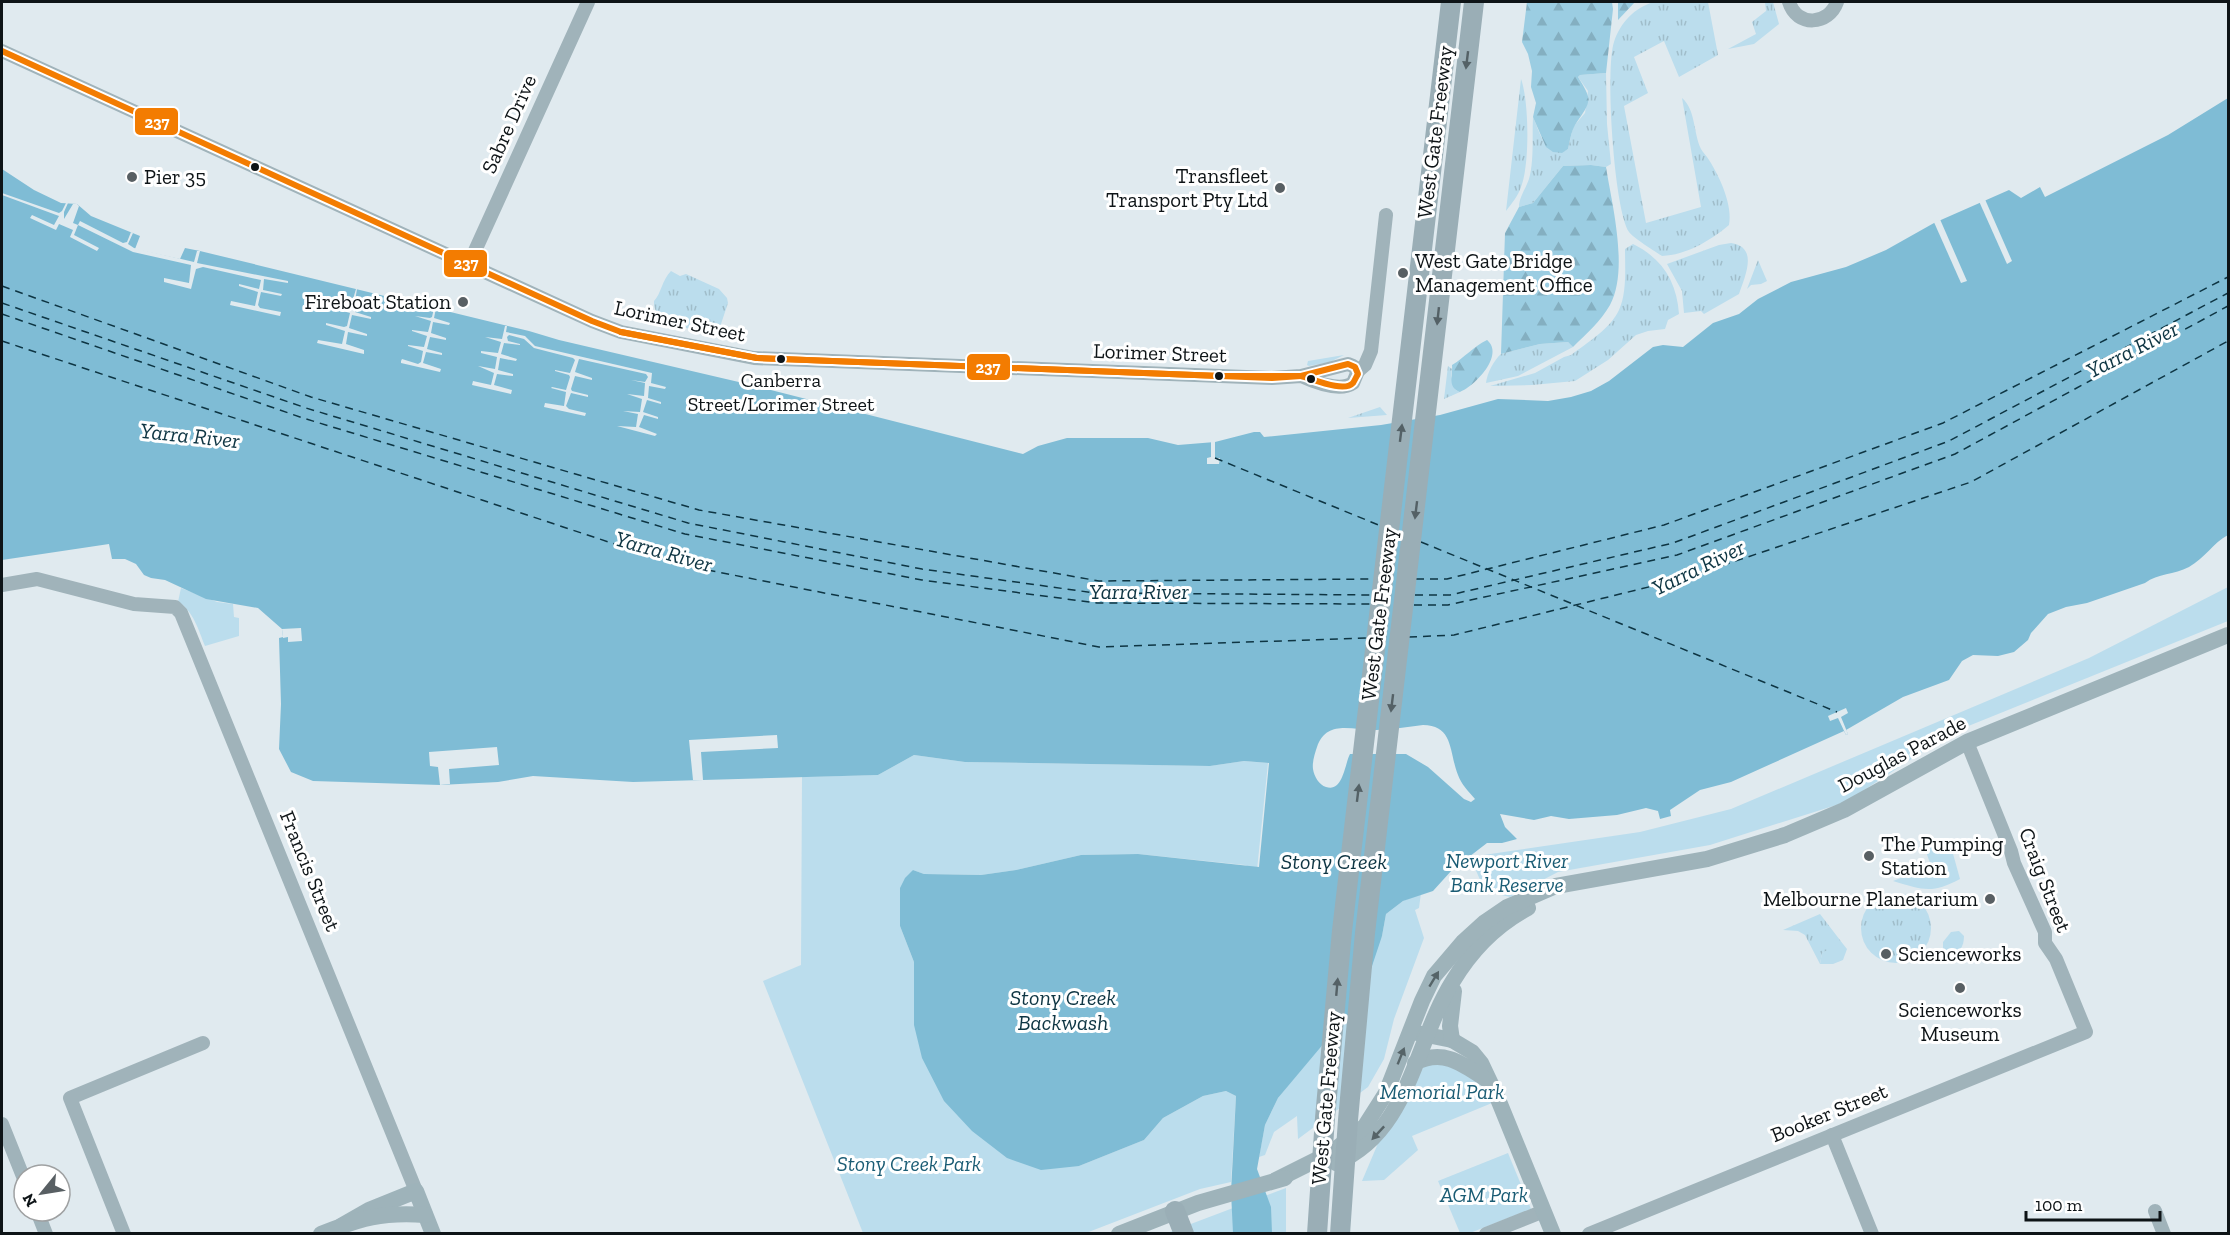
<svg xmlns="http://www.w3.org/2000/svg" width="2230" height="1235" font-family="'Zilla Slab',serif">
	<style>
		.grass { fill: url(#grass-tufts) }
		.forest { fill: url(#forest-firs) }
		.park { fill: #bbdded }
		.water { fill: #7fbcd5; fill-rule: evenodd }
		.pier { fill: #e0eaef }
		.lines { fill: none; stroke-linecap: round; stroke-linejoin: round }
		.ferry { stroke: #0e3543; stroke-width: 1.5; stroke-dasharray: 8 6; stroke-linecap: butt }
		.minor { stroke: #a0b3ba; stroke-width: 14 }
		.major { stroke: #9eb3ba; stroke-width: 16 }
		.highway { stroke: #9aaeb6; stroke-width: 20 }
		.bus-1-casing { stroke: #fff; stroke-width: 10 }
		.bus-1 { stroke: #f37c01; stroke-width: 6 }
		.oneway { fill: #546166 }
		.oneway2 { fill: #566468 }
		.bus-dot { fill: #0e1417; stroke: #fff; stroke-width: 2 }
		.poi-dot { fill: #585f63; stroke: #fff; stroke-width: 2 }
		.labels { text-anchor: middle; stroke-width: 6; stroke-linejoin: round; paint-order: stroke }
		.bus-label { font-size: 20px; fill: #0e1417; stroke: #fff }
		.street-label { font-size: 21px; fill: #0e1417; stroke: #fff }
		.poi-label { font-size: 21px; fill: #0e1417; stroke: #fff; text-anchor: start }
		.park-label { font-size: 21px; font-style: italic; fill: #1a5c74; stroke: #fff }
		.water-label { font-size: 22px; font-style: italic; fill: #0e3543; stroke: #fff }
		.line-badge { stroke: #fff; stroke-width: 2 }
		.badge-label { font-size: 16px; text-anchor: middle; font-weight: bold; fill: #fff }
	</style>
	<defs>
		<pattern id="grass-tufts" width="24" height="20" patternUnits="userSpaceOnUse" patternTransform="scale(1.5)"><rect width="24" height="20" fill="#bbdded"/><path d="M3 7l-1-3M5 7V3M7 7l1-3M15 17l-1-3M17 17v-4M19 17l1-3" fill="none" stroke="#a0bdca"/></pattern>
		<pattern id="forest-firs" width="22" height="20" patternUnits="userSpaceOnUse" patternTransform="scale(1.5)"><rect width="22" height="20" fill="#9bcde2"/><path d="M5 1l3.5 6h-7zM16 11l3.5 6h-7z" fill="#84afc1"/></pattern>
	</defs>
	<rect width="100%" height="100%" fill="#e0eaef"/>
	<g class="grass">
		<path d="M1654 2H1708L1718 55 1679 77 1664 41 1634 57 1648 93 1624 106 1646 223 1701 207 1682 98C1696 110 1693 132 1701 149 1703 153 1707 156 1709 160 1720 177 1733 206 1729 225 1710 241 1686 255 1662 256 1656 252 1632 237 1629 232 1614 209 1605 68 1614 42 1620 23 1635 7 1654 2Z"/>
		<polygon points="1765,2 1773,2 1779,24 1754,44 1728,49 1756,34 1752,22 1766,11"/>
		<path d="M1606 73 1607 124 1611 164 1606 167 1591 165 1563 166 1533 203 1519 207C1519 196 1528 186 1530 175 1534 157 1532 135 1533 117 1540 132 1546 162 1568 149L1573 127 1585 113 1588 91 1578 77 1580 75Z"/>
		<path d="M1521 79C1529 100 1530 165 1521 187 1518 196 1512 203 1506 211Z"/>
		<path d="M1731 243C1759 247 1745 276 1739 294L1704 314 1701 311 1684 313 1682 291 1667 264 1719 245Z"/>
		<path d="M1633 244C1662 258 1677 282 1679 314L1668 320 1665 329 1648 331 1636 335 1608 360 1575 381 1532 385 1490 386 1535 373 1564 357 1571 355C1587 343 1611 328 1619 310 1627 293 1625 268 1625 249Z"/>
		<polygon points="1758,260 1767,281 1761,284 1751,285 1747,289"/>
		<path d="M671 271 680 276 686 274 719 289 727 298 728 303 718 333C698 330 652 327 654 301 661 294 662 280 671 271Z"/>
		<path d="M1568 342 1573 347 1518 376 1486 383C1487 373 1494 360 1501 354L1540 344Z"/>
		<polygon points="1344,355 1330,362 1309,366 1307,365 1308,361"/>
		<polygon points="1448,366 1452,369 1451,376 1456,390 1460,392 1444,399"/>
		<polygon points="1380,407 1387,415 1348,418"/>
		<circle cx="1896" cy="928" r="35"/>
		<polygon points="1820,914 1843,944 1822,953 1820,964 1805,935 1798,931 1783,930"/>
	</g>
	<g class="forest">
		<path d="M1527 2H1612L1613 9 1606 73 1580 75 1578 77C1594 102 1590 102 1575 125 1571 132 1570 141 1568 149L1562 153 1553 152 1546 147 1533 117 1536 103 1531 87 1532 71 1528 54 1522 42Z"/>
		<polygon points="1618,2 1635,2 1618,20"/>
		<path d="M1591 165 1606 167C1612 205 1629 270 1610 305 1601 321 1586 334 1573 347L1568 342 1540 344 1501 354 1505 233 1519 207 1533 203 1563 166Z"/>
		<path d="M1487 340C1505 355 1475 386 1460 392 1447 387 1453 376 1452 365 1464 358 1474 346 1487 340Z"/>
	</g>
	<g class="park">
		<polygon points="2228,587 2228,621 1951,733 1846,802 1710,845 1558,872 1510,897 1485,891 1470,857 1640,832 1731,809 2089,658"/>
		<path d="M181 588 217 602 233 604 234 617 239 618V636L205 646C199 631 193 610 178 602Z"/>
		<polygon points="914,755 965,762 1210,766 1244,761 1268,763 1257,870 1245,865 1138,854 1081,855 1016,870 981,875 924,874 913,870 900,926 914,962 915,992 1079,1166 1144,1140 1163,1118 1203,1096 1226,1091 1236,1096 1231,1182 1200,1189 1086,1233 863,1233 763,981 801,965 802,777 878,775"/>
		<path d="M1934 842 1949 847 1952 850 1960 879C1932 894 1923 890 1893 881L1931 866 1923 843Z"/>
		<polygon points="1421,893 1419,908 1415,910 1424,938 1394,1019 1384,1059 1368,1087 1298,1139 1297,1116 1274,1132 1265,1155 1259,1157 1265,1125 1278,1098 1314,1053 1382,936 1386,914 1403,901"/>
		<path d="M1959 931 1964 936C1964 947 1959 953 1950 958L1943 952V942L1951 932Z"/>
		<polygon points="1839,944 1843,944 1847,949 1843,960 1833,964 1820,964 1822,953"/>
		<path d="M1439 1062C1464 1073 1480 1077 1492 1103L1412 1136 1418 1150 1384 1180 1362 1181 1379 1141 1426 1063Z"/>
		<polygon points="1508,1153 1531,1209 1470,1233 1460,1233 1438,1181"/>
		<polygon points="1286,1188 1286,1233 1167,1233"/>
	</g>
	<path class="water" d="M2228 98V535C2213 543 2205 558 2189 567 2174 575 2158 573 2145 583L2087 603 2066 607 2048 614 2031 633 2028 640 2014 652 1998 656 1973 655 1962 661 1949 680 1903 697 1846 730 1848 734 1846 735 1844 731 1731 782 1700 790 1670 810 1671 816 1660 819 1658 811 1646 808 1617 815 1569 819 1551 816 1534 820 1500 814 1505 827 1517 839 1502 843H1487L1452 870 1433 891 1403 901 1386 914 1382 936 1361 999 1278 1098 1265 1125 1257 1169 1271 1207 1272 1233H1233L1231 1192 1236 1096 1226 1091 1203 1096 1163 1118 1144 1140 1079 1166 1041 1170 1007 1158 972 1131 944 1101 922 1058 914 1025V962L900 926V888L905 878 913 870 924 874 981 875 1016 870 1081 855 1138 854 1259 867 1269 763 1244 761 1210 766 965 762 914 755 878 775 633 782 533 776 498 782 440 785 313 781 291 772 279 749 281 704 279 638 283 637 282 629 258 608 206 599 165 580 151 578 144 575 136 564 125 559H112L109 544 2 560V169L34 190 61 203 77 204 91 216 140 236 135 249 180 259 185 248 200 251 529 331 559 340 743 383 1023 454 1038 446 1067 438H1148L1178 445 1215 442 1254 432H1260L1264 437 1381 425 1440 415 1498 399 1548 401 1571 397 1591 391 1609 381 1653 347 1663 345 1683 347 1713 323 1739 314 1758 299 1791 282 1846 267 1886 250 1934 223 2009 190 2021 198 2040 187 2045 197 2168 135ZM1423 725C1454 725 1449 753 1458 775 1461 784 1469 792 1475 799L1471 802 1464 799 1428 767 1406 754H1350C1345 763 1343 793 1326 787 1319 785 1314 776 1313 769 1312 762 1315 753 1317 747 1327 718 1354 731 1377 730 1392 729 1408 727 1423 725Z"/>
	<g class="pier">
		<polygon points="2,193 59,213 62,211 66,203 68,203 64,212 64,219 73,204 77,204 79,206 73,223 78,225 80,221 123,243 127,242 131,232 133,233 128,244 134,248 194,262 197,251 200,251 197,263 288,281 288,283 264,279 263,290 282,294 281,296 261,292 258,305 260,308 281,312 280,316 230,305 231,301 255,306 258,292 239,286 239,284 259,289 261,280 203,267 196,269 191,289 164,282 164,278 189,283 191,265 133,252 78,225 74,235 99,248 97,251 70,237 73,230 59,224 56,230 30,218 32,215 54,225 59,216 2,195"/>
		<polygon points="1984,197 2012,261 2007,264 1978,199"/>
		<polygon points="1939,217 1967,281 1961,283 1933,220"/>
		<polygon points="356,289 357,289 355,301 374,307 373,308 355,305 355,312 371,317 371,319 352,315 349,328 367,334 367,336 348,332 346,344 364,350 364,354 317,343 318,340 342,344 345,331 326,325 326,323 344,327 347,326 350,313 332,308 332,306 348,310 351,308 352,303 334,298 334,296 353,299"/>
		<polygon points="434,308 436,308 434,318 450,323 449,325 433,322 431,333 446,338 446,340 430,337 427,349 442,353 442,355 426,352 423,363 441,369 440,372 401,363 401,361 402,359 418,364 421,362 423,351 408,346 408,345 424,347 427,336 412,331 412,330 428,332 431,321 415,316 430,318 432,317"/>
		<polygon points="505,326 507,326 506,332 525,336 535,346 652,373 651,383 666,387 665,389 649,386 648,398 661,402 661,404 647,400 643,412 658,417 658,419 644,415 639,427 657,434 655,436 617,426 636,427 638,414 623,411 640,412 642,399 627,394 644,396 645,383 631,380 645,382 648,377 646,374 579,359 575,372 592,378 592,380 575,376 571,389 572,391 588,395 588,397 571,393 566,406 569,409 586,413 585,416 544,407 545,403 564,406 566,392 551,388 552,387 566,390 570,377 569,375 555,371 555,370 570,373 575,360 573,358 534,348 524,339 509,335 507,337 508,341 520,344 520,345 504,343 501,354 517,359 516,361 500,358 498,370 513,374 513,376 497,374 494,385 512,390 511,394 472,385 473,381 491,385 494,373 478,366 495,369 497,357 481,353 481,351 498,353 501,342 485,337 502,339"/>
		<polygon points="1211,441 1215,441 1215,458 1220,458 1219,464 1207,464 1207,458 1211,457"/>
		<polygon points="301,628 302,641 288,642 288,637 283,638 282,629"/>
		<polygon points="1846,708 1848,713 1841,717 1848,734 1846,735 1838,718 1830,721 1828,716"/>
		<polygon points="777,735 778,748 701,752 703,780 693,780 689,740"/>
		<polygon points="497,747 499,765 449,769 450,784 440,785 438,767 430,766 429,752"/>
	</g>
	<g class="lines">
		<g class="ferry">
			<polyline points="2,286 311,397 699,510 1099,581 1375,579"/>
			<polyline points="2,303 306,408 688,523 922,569 1095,593 1374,595"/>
			<polyline points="2,314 303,418 685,534 922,580 1097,603 1370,604"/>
			<polyline points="2,341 672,563 1099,647 1368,638"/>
			<polyline points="1215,458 1381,526"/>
			<polyline points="1421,542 1837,712"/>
			<polyline points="1416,579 1447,579 1664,525 1943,423 2228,277"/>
			<polyline points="1415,595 1450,595 1673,543 1949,441 2228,293"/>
			<polyline points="1414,605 1448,605 1677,555 1955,454 2228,306"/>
			<polyline points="1409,637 1454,635 1685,578 1971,482 2228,341"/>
		</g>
		<g class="minor">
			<path d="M1789 2C1797 28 1829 25 1837 2"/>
			<path d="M2 51 592 321 621 332 754 358 1272 378 1301 376 1348 364 1353 366 1358 371 1353 383C1340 392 1314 382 1301 376"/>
			<polyline points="469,264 588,2"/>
			<polyline points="1358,371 1365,365 1371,351 1386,215"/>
			<polyline points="2,585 37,579 134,604 175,607 181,613 416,1191"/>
			<polyline points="2,1124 24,1179"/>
			<polyline points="1832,1135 1872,1234"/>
			<polyline points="37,1211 46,1234"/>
			<polyline points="2155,1211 2164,1234"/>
			<polyline points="124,1234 70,1098 203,1043"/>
			<polyline points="1486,1234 1544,1211"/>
			<polyline points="1589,1234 2086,1032 2056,959 2045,943 2045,932 2014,863 2011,851 1967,742"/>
		</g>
		<g class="major">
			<polyline points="1417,1033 1452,1040 1472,1052 1481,1063 1498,1099 1553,1234"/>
			<polyline points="1452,1040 1450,1026 1454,991"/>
			<path d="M1415 1063C1443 1048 1463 1064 1487 1080"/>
			<path d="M1336 1163C1410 1132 1414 1043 1453 981 1471 951 1496 925 1528 908"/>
			<polyline points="1276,1180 1332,1152 1365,1126 1386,1093 1422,1001 1434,976 1463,942 1485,922 1507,907 1556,886 1707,859 1785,835 1844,810 1967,742 2228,635"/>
			<polyline points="341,1226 369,1210 416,1191 433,1234"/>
			<path d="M321 1234C361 1218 382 1212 425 1215"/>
			<polyline points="1119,1234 1198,1203 1285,1178"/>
		</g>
		<g class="highway">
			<polyline points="1175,1211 1184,1234"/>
			<polyline points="1317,1234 1325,1118 1342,931 1451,2"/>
			<polyline points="1340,1234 1348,1120 1365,933 1474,2"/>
		</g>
		<g class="bus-1-casing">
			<g id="bus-1">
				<polyline points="2,51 592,321 621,332"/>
				<polyline points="621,332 757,358"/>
				<polyline points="621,332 757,358"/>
				<polyline points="757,358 1220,376"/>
				<polyline points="757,358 1220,376"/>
				<path d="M1348 364 1355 367 1358 374C1356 377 1355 380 1353 383 1344 393 1313 379 1301 376Z"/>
				<polyline points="1220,376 1301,376"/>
				<polyline points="1220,376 1272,378 1301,376"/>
			</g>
		</g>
		<use href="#bus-1" class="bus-1"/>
	</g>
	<defs><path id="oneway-solid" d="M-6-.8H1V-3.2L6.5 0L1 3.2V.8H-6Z" transform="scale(1.5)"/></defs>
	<g class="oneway">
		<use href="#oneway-solid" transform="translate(1467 60) rotate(97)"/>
		<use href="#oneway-solid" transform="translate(1438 316) rotate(96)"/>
		<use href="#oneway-solid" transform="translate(1401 433) rotate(-83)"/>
		<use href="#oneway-solid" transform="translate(1416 510) rotate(97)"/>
		<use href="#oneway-solid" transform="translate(1392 703) rotate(97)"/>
		<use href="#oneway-solid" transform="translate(1358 793) rotate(-83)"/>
		<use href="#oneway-solid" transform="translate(1337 987) rotate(-85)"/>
	</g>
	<g class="oneway2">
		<use href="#oneway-solid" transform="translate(1434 979) rotate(-59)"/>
		<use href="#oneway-solid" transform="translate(1401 1056) rotate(-68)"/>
		<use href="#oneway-solid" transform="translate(1378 1133) rotate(133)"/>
	</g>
	<g class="bus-dot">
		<circle cx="255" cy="167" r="5"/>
		<circle cx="781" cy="359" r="5"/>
		<circle cx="1219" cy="376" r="5"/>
		<circle cx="1311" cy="379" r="5"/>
	</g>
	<g class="poi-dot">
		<circle cx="132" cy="177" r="6"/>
		<circle cx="1280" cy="188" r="6"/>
		<circle cx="1403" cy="273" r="6"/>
		<circle cx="463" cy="302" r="6"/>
		<circle cx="1869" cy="856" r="6"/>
		<circle cx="1990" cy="899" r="6"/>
		<circle cx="1886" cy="954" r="6"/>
		<circle cx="1960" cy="988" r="6"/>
	</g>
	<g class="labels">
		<g class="bus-label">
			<text x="781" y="387">Canberra<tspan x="781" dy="24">Street/Lorimer Street</tspan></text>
		</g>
		<g class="street-label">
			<text transform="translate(509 124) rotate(-66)" y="7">Sabre Drive</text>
			<text transform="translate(1435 132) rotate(-83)" y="7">West Gate Freeway</text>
			<text transform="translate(680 321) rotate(12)" y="7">Lorimer Street</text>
			<text transform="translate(1160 353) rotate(2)" y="7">Lorimer Street</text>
			<text transform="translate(1379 614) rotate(-83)" y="7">West Gate Freeway</text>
			<text transform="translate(1902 754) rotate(-28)" y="7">Douglas Parade</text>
			<text transform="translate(310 871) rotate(68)" y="7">Francis Street</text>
			<text transform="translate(2045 880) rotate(69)" y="7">Craig Street</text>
			<text transform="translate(1326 1098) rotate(-85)" y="7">West Gate Freeway</text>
			<text transform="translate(1829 1113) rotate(-22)" y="7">Booker Street</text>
		</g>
		<g class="poi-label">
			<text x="1268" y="183" text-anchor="end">Transfleet<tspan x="1268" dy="24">Transport Pty Ltd</tspan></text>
			<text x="144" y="184">Pier 35</text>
			<text x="1415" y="268">West Gate Bridge<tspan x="1415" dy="24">Management Office</tspan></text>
			<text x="451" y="309" text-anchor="end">Fireboat Station</text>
			<text x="1881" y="851">The Pumping<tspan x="1881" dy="24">Station</tspan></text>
			<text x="1978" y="906" text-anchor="end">Melbourne Planetarium</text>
			<text x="1898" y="961">Scienceworks</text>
			<text x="1960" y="1017" text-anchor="middle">Scienceworks<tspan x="1960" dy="24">Museum</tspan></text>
		</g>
		<g class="park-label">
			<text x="1507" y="868">Newport River<tspan x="1507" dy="24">Bank Reserve</tspan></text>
			<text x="1442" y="1099">Memorial Park</text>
			<text x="909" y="1171">Stony Creek Park</text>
			<text x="1484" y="1202">AGM Park</text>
		</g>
		<g class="water-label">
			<text transform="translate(2132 349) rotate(-27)" y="8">Yarra River</text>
			<text transform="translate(190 435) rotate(6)" y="8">Yarra River</text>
			<text transform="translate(664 551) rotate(16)" y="8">Yarra River</text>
			<text transform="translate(1698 567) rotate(-26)" y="8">Yarra River</text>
			<text x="1139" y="599">Yarra River</text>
			<text x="1334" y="869">Stony Creek</text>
			<text x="1063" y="1005">Stony Creek<tspan x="1063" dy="25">Backwash</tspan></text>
		</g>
	</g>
	<g class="line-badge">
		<rect x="134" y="107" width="45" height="29" rx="6" fill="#f37c01"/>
		<rect x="443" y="249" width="45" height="29" rx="6" fill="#f37c01"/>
		<rect x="966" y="353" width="45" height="28" rx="6" fill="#f37c01"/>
	</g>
	<g class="badge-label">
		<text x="157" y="128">237</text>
		<text x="466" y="269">237</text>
		<text x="988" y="373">237</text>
	</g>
	<rect width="2230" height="1235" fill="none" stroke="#0e1417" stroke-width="6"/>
	<g transform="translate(42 1193) rotate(240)"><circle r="28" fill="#ffffff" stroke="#9fa1a2" stroke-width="1.5"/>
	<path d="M0-4.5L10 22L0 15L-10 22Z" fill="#585f63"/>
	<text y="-9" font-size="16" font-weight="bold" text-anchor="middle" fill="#0e1417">N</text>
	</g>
	<path d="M2026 1211v9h134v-9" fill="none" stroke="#0e1417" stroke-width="3"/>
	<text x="2035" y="1211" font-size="18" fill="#0e1417" stroke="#ffffff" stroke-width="4.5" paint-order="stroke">100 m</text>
</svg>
